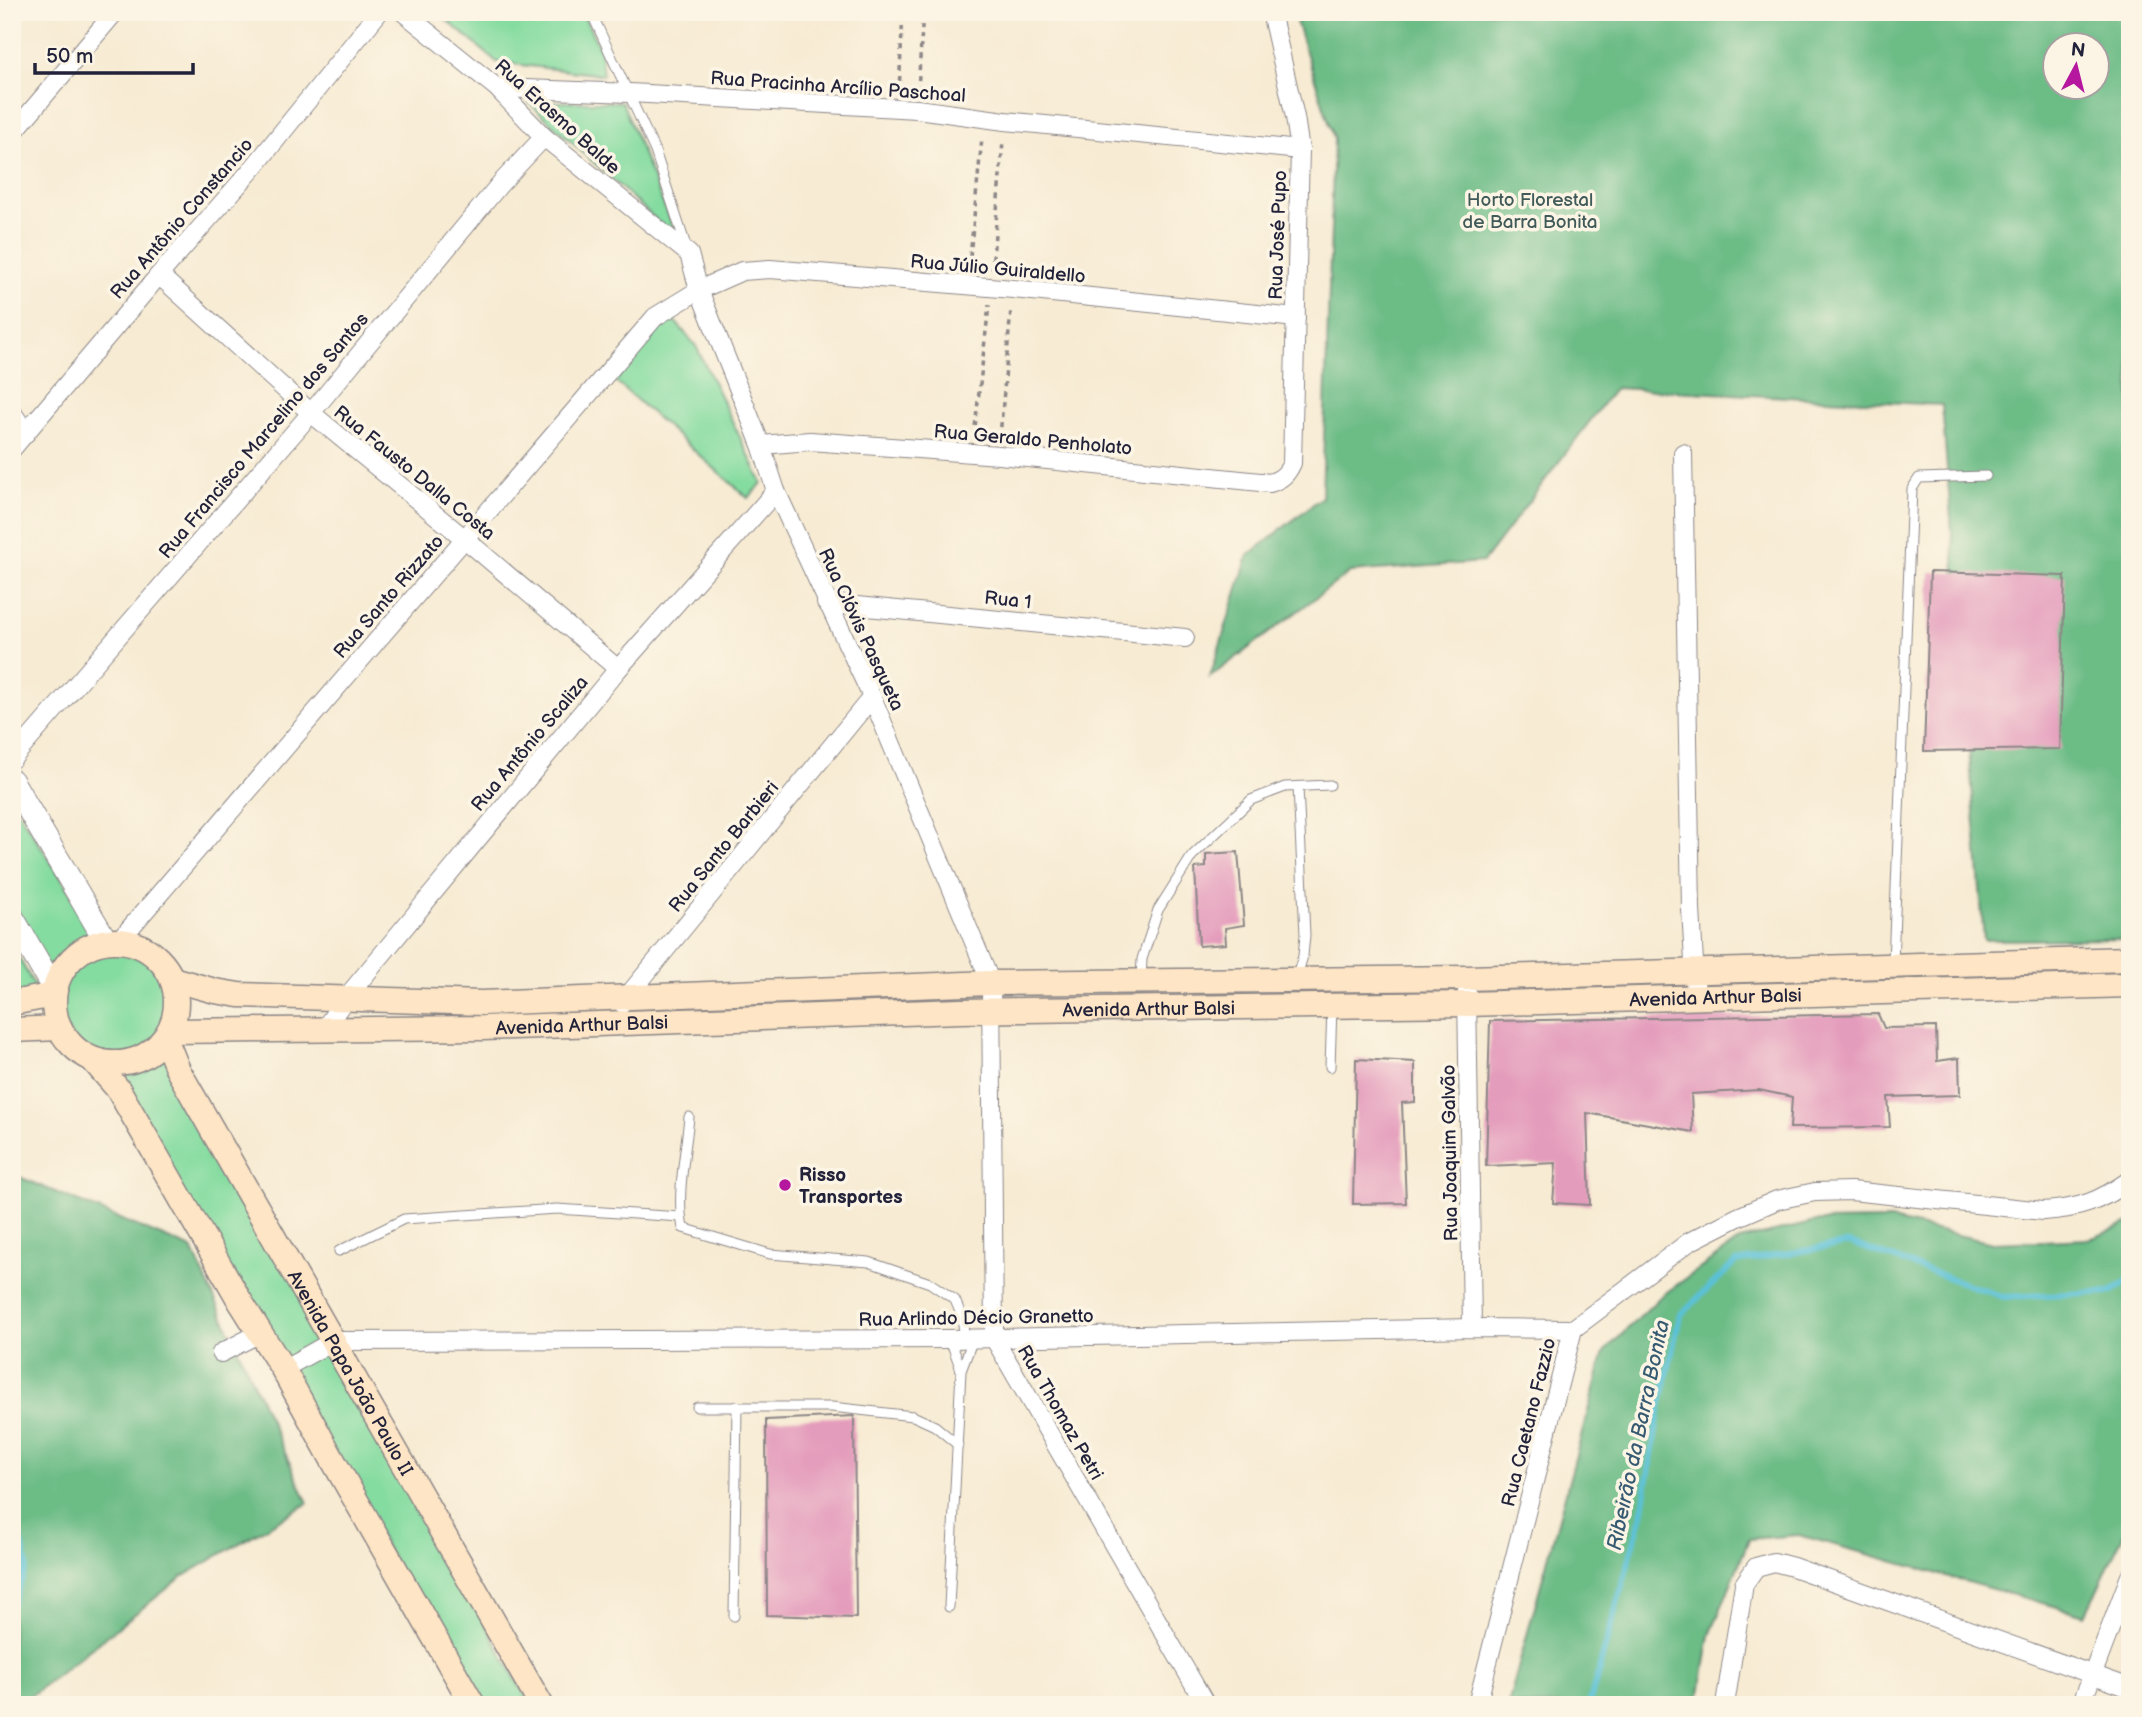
<svg xmlns="http://www.w3.org/2000/svg" width="2142" height="1717" font-family="'Balsamiq Sans',sans-serif">
	<style>
		.green { fill: #85dca0; stroke: #547f6e; stroke-width: 2 }
		.forest { fill: #6cbc86; stroke: #476f60; stroke-width: 2; fill-rule: evenodd }
		.lines { fill: none; stroke-linecap: round; stroke-linejoin: round }
		.stream { stroke: #5ac1d7; stroke-width: 6 }
		.building { fill: #e49cbc }
		.service-casing { stroke: #8c8687; stroke-width: 11 }
		.minor-casing { stroke: #8c8687; stroke-width: 20 }
		.tertiary-casing { stroke: #8c8687; stroke-width: 25 }
		.secondary-casing { stroke: #8c8687; stroke-width: 27 }
		.path { stroke: #8c8687; stroke-width: 3.5; stroke-dasharray: 5 5; stroke-linecap: butt }
		.service { stroke: #fff; stroke-width: 9 }
		.minor { stroke: #fff; stroke-width: 18 }
		.tertiary { stroke: #fff; stroke-width: 23 }
		.secondary { stroke: #fde5c5; stroke-width: 24 }
		.poi-dot { fill: #b5179e; stroke: #fcf5e5; stroke-width: 2.5 }
		.labels { text-anchor: middle; stroke-width: 7; stroke-linejoin: round; paint-order: stroke }
		.street-label { font-size: 19px; fill: #22223b; stroke: #fcf5e5 }
		.park-label { font-size: 19px; fill: #405a59; stroke: #fcf5e5 }
		.poi-label { font-size: 19px; font-weight: bold; fill: #22223b; stroke: #fcf5e5; text-anchor: start }
		.water-label { font-size: 21px; font-style: italic; fill: #365a72; stroke: #fcf5e5 }
	</style>
	<rect width="100%" height="100%" fill="#fcf5e5"/>
	<filter id="ink" filterUnits="userSpaceOnUse"><feTurbulence type="fractalNoise" baseFrequency=".0143" numOctaves="2"/><feDisplacementMap in="SourceGraphic" scale="14" xChannelSelector="R" yChannelSelector="G"/><feConvolveMatrix kernelMatrix="1 2 1 2 8 2 1 2 1" color-interpolation-filters="sRGB"/></filter>
	<filter id="wash" filterUnits="userSpaceOnUse"><feTurbulence type="fractalNoise" baseFrequency=".00686" numOctaves="4" result="noise"/><feDisplacementMap in="SourceGraphic" scale="28" xChannelSelector="R" yChannelSelector="G"/><feGaussianBlur stdDeviation="1.57" result="paint"/><feColorMatrix in="noise" values="0 0 0 0 0 0 0 0 0 0 0 0 0 0 0 0 0 1.4 0 .05"/><feComposite in="paint" operator="in"/></filter>
	<g filter="url(#wash)">
		<rect width="100%" height="100%" fill="#f7ebd3"/>
		<g class="green">
			<polygon points="442,12 582,12 600,49 603,75 497,62 445,19"/>
			<polygon points="528,102 622,102 678,240"/>
			<polygon points="673,319 696,346 762,483 748,498 615,381 665,321"/>
			<path d="M12 802 101 939C80 945 65 960 54 977L12 911Z"/>
			<circle cx="115" cy="1000" r="56"/>
			<polygon points="12,945 36,989 12,997"/>
			<polygon points="165,1055 329,1340 284,1366 108,1071 139,1067"/>
			<polygon points="331,1344 530,1705 476,1705 285,1370"/>
		</g>
		<g class="forest">
			<path d="M1293 12H2130V939L1984 940 1942 405 1615 388 1483 562 1350 572 1210 677 1248 556 1322 497 1334 138ZM2054 46H2096V88H2054Z"/>
			<polygon points="12,1174 192,1249 308,1503 182,1577 19,1705 12,1705"/>
			<polygon points="1891,1220 1993,1243 2090,1239 2130,1223 2130,1521 2085,1615 1799,1535 1749,1539 1710,1635 1698,1705 1508,1705 1604,1352 1660,1297 1740,1240 1820,1221"/>
		</g>
		<g class="lines">
			<g class="stream">
				<polyline points="12,1499 27,1566 12,1605"/>
				<polyline points="1589,1705 1642,1514 1659,1412 1680,1315 1736,1262 1850,1243 2003,1297 2111,1292 2130,1279"/>
			</g>
		</g>
		<g id="blocks">
			<g class="building">
				<polygon points="1930,572 2065,576 2060,749 1924,751"/>
				<polygon points="1238,852 1244,925 1225,928 1226,944 1199,946 1195,868 1206,867 1206,854"/>
				<polygon points="1878,1014 1884,1028 1936,1027 1937,1061 1959,1058 1960,1095 1888,1097 1890,1127 1790,1128 1792,1097 1759,1090 1691,1094 1693,1132 1587,1113 1590,1205 1553,1203 1556,1163 1486,1166 1490,1021"/>
				<polygon points="1356,1059 1415,1062 1415,1102 1402,1103 1406,1203 1353,1204"/>
				<polygon points="854,1416 856,1618 767,1615 766,1420"/>
			</g>
		</g>
	</g>
	<g filter="url(#ink)">
		<use href="#blocks" fill-opacity="0" stroke="#8c8687" stroke-width="2"/>
		<g class="lines">
			<g class="service-casing">
				<g id="service">
					<polyline points="591,12 655,151 687,249"/>
					<polyline points="1893,963 1912,489 1919,478 1986,476"/>
					<polyline points="1297,976 1303,956 1305,935 1298,787"/>
					<polyline points="1141,980 1142,959 1158,910 1192,856 1251,800 1285,787 1330,785"/>
					<polyline points="1330,1067 1332,1007"/>
					<path d="M689 1117C686 1151 676 1195 683 1228L770 1254 869 1262 930 1283 955 1300 962 1317 965 1339"/>
					<polyline points="339,1251 404,1219 557,1209 681,1217"/>
					<polyline points="950,1339 961,1370"/>
					<polyline points="697,1407 832,1407 913,1416 935,1426 958,1445"/>
					<polyline points="949,1607 961,1371 973,1339"/>
					<polyline points="734,1616 737,1406"/>
				</g>
			</g>
			<g class="minor-casing">
				<g id="minor">
					<polyline points="403,12 497,88 544,137 689,254 699,290 761,445 776,491 872,697 991,983 994,1338 1206,1705"/>
					<polyline points="497,88 630,93 917,109 1005,121 1300,150"/>
					<polyline points="12,134 115,12"/>
					<polyline points="159,275 311,413 465,539 618,669"/>
					<polyline points="12,412 26,433"/>
					<path d="M761 445 810 441 999 455 1270 483C1282 479 1287 474 1292 463L1300 150 1295 117 1271 12"/>
					<polyline points="12,449 159,275 254,167 379,12"/>
					<polyline points="1683,453 1691,909 1696,998"/>
					<polyline points="826,603 1185,638"/>
					<polyline points="12,759 311,413 500,184 544,137"/>
					<polyline points="119,941 655,317 699,290 742,271 770,269 1013,289 1296,318"/>
					<polyline points="1467,992 1472,1328"/>
					<polyline points="622,1003 872,697"/>
					<polyline points="324,1029 346,998 618,669 776,491"/>
					<polyline points="221,1353 260,1333"/>
					<polyline points="283,1369 333,1341 950,1339 1472,1328 1573,1329"/>
					<path d="M1477 1705 1573 1329 1689 1242 1738 1217 1777 1200 1815 1192 1851 1191 2043 1211C2080 1209 2100 1201 2130 1180"/>
					<polyline points="1725,1705 1744,1584 1756,1567 1774,1562 1793,1567 2130,1688"/>
					<polyline points="2081,1705 2130,1576"/>
				</g>
			</g>
			<g class="tertiary-casing">
				<g id="tertiary">
					<polyline points="12,781 106,941"/>
					<polyline points="12,917 55,991"/>
				</g>
			</g>
			<g class="secondary-casing">
				<g id="secondary">
					<circle cx="115" cy="1002" r="61"/>
					<polyline points="172,979 215,991 239,995 482,1003 991,983 1467,978 2130,959"/>
					<polyline points="12,1003 54,995"/>
					<polyline points="12,1030 60,1028"/>
					<path id="s1" d="M169 1031 483 1028 960 1011 1468 1004 2130 985"/>
					<path id="s2" d="M165 1038 178 1070 541 1705"/>
					<polyline points="92,1059 118,1089 240,1301 283,1369 330,1455 473,1705"/>
				</g>
			</g>
			<g class="path">
				<polyline points="918,90 923,12"/>
				<polyline points="899,91 903,12"/>
				<polyline points="969,266 982,138"/>
				<polyline points="992,269 1003,141"/>
				<polyline points="974,436 989,305"/>
				<polyline points="1000,437 1011,309"/>
			</g>
			<use href="#service" class="service"/>
			<use href="#minor" class="minor"/>
			<use href="#tertiary" class="tertiary"/>
			<use href="#secondary" class="secondary"/>
		</g>
	</g>
	<circle class="poi-dot" cx="785" cy="1185" r="7"/>
	<g class="labels">
		<g class="street-label">
			<text transform="translate(838 86) rotate(4)" y="7">Rua Pracinha Arcílio Paschoal</text>
			<text transform="translate(558 116) rotate(42)" y="7">Rua Erasmo Balde</text>
			<text transform="translate(181 218) rotate(-49)" y="7">Rua Antônio Constancio</text>
			<text transform="translate(1277 235) rotate(-88)" y="7">Rua José Pupo</text>
			<text transform="translate(998 268) rotate(5)" y="7">Rua Júlio Guiraldello</text>
			<text transform="translate(263 435) rotate(-50)" y="7">Rua Francisco Marcelino dos Santos</text>
			<text transform="translate(1033 439) rotate(5)" y="7">Rua Geraldo Penholato</text>
			<text transform="translate(415 472) rotate(39)" y="7">Rua Fausto Dalla Costa</text>
			<text transform="translate(388 596) rotate(-49)" y="7">Rua Santo Rizzato</text>
			<text transform="translate(1008 599) rotate(6)" y="7">Rua 1</text>
			<text transform="translate(862 629) rotate(65)" y="7">Rua Clóvis Pasqueta</text>
			<text transform="translate(529 743) rotate(-50)" y="7">Rua Antônio Scaliza</text>
			<text transform="translate(723 846) rotate(-51)" y="7">Rua Santo Barbieri</text>
			<text dy="7" stroke="none"><textPath href="#s1" startOffset="1547">Avenida Arthur Balsi</textPath></text>
			<text dy="7" stroke="none"><textPath href="#s1" startOffset="980">Avenida Arthur Balsi</textPath></text>
			<text dy="7" stroke="none"><textPath href="#s1" startOffset="413">Avenida Arthur Balsi</textPath></text>
			<text transform="translate(1449 1153) rotate(-91)" y="7">Rua Joaquim Galvão</text>
			<text transform="translate(976 1317) rotate(-1)" y="7">Rua Arlindo Décio Granetto</text>
			<text dy="7" stroke="none"><textPath href="#s2" startOffset="383">Avenida Papa João Paulo II</textPath></text>
			<text transform="translate(1061 1412) rotate(60)" y="7">Rua Thomaz Petri</text>
			<text transform="translate(1528 1422) rotate(-76)" y="7">Rua Caetano Fazzio</text>
		</g>
		<g class="park-label">
			<text x="1530" y="206">Horto Florestal<tspan x="1530" dy="22">de Barra Bonita</tspan></text>
		</g>
		<g class="poi-label">
			<text x="799" y="1181">Risso<tspan x="799" dy="22">Transportes</tspan></text>
		</g>
		<g class="water-label">
			<text transform="translate(1638 1435) rotate(-78)" y="7">Ribeirão da Barra Bonita</text>
		</g>
	</g>
	<rect width="2142" height="1717" fill="none" stroke="#fcf5e5" stroke-width="42"/>
	<g transform="translate(2076 66) rotate(7)"><circle r="33" fill="#fcf5e5" stroke="#a5a1a1" stroke-width="2"/>
	<path d="M0-5L12 26L0 18L-12 26Z" fill="#b5179e"/>
	<text y="-10" font-size="19" font-weight="bold" text-anchor="middle" fill="#22223b">N</text>
	</g>
	<path d="M35 63v10h158v-10" fill="none" stroke="#22223b" stroke-width="3.5"/>
	<text x="46" y="63" font-size="21" fill="#22223b" stroke="#fcf5e5" stroke-width="5" paint-order="stroke">50 m</text>
</svg>
